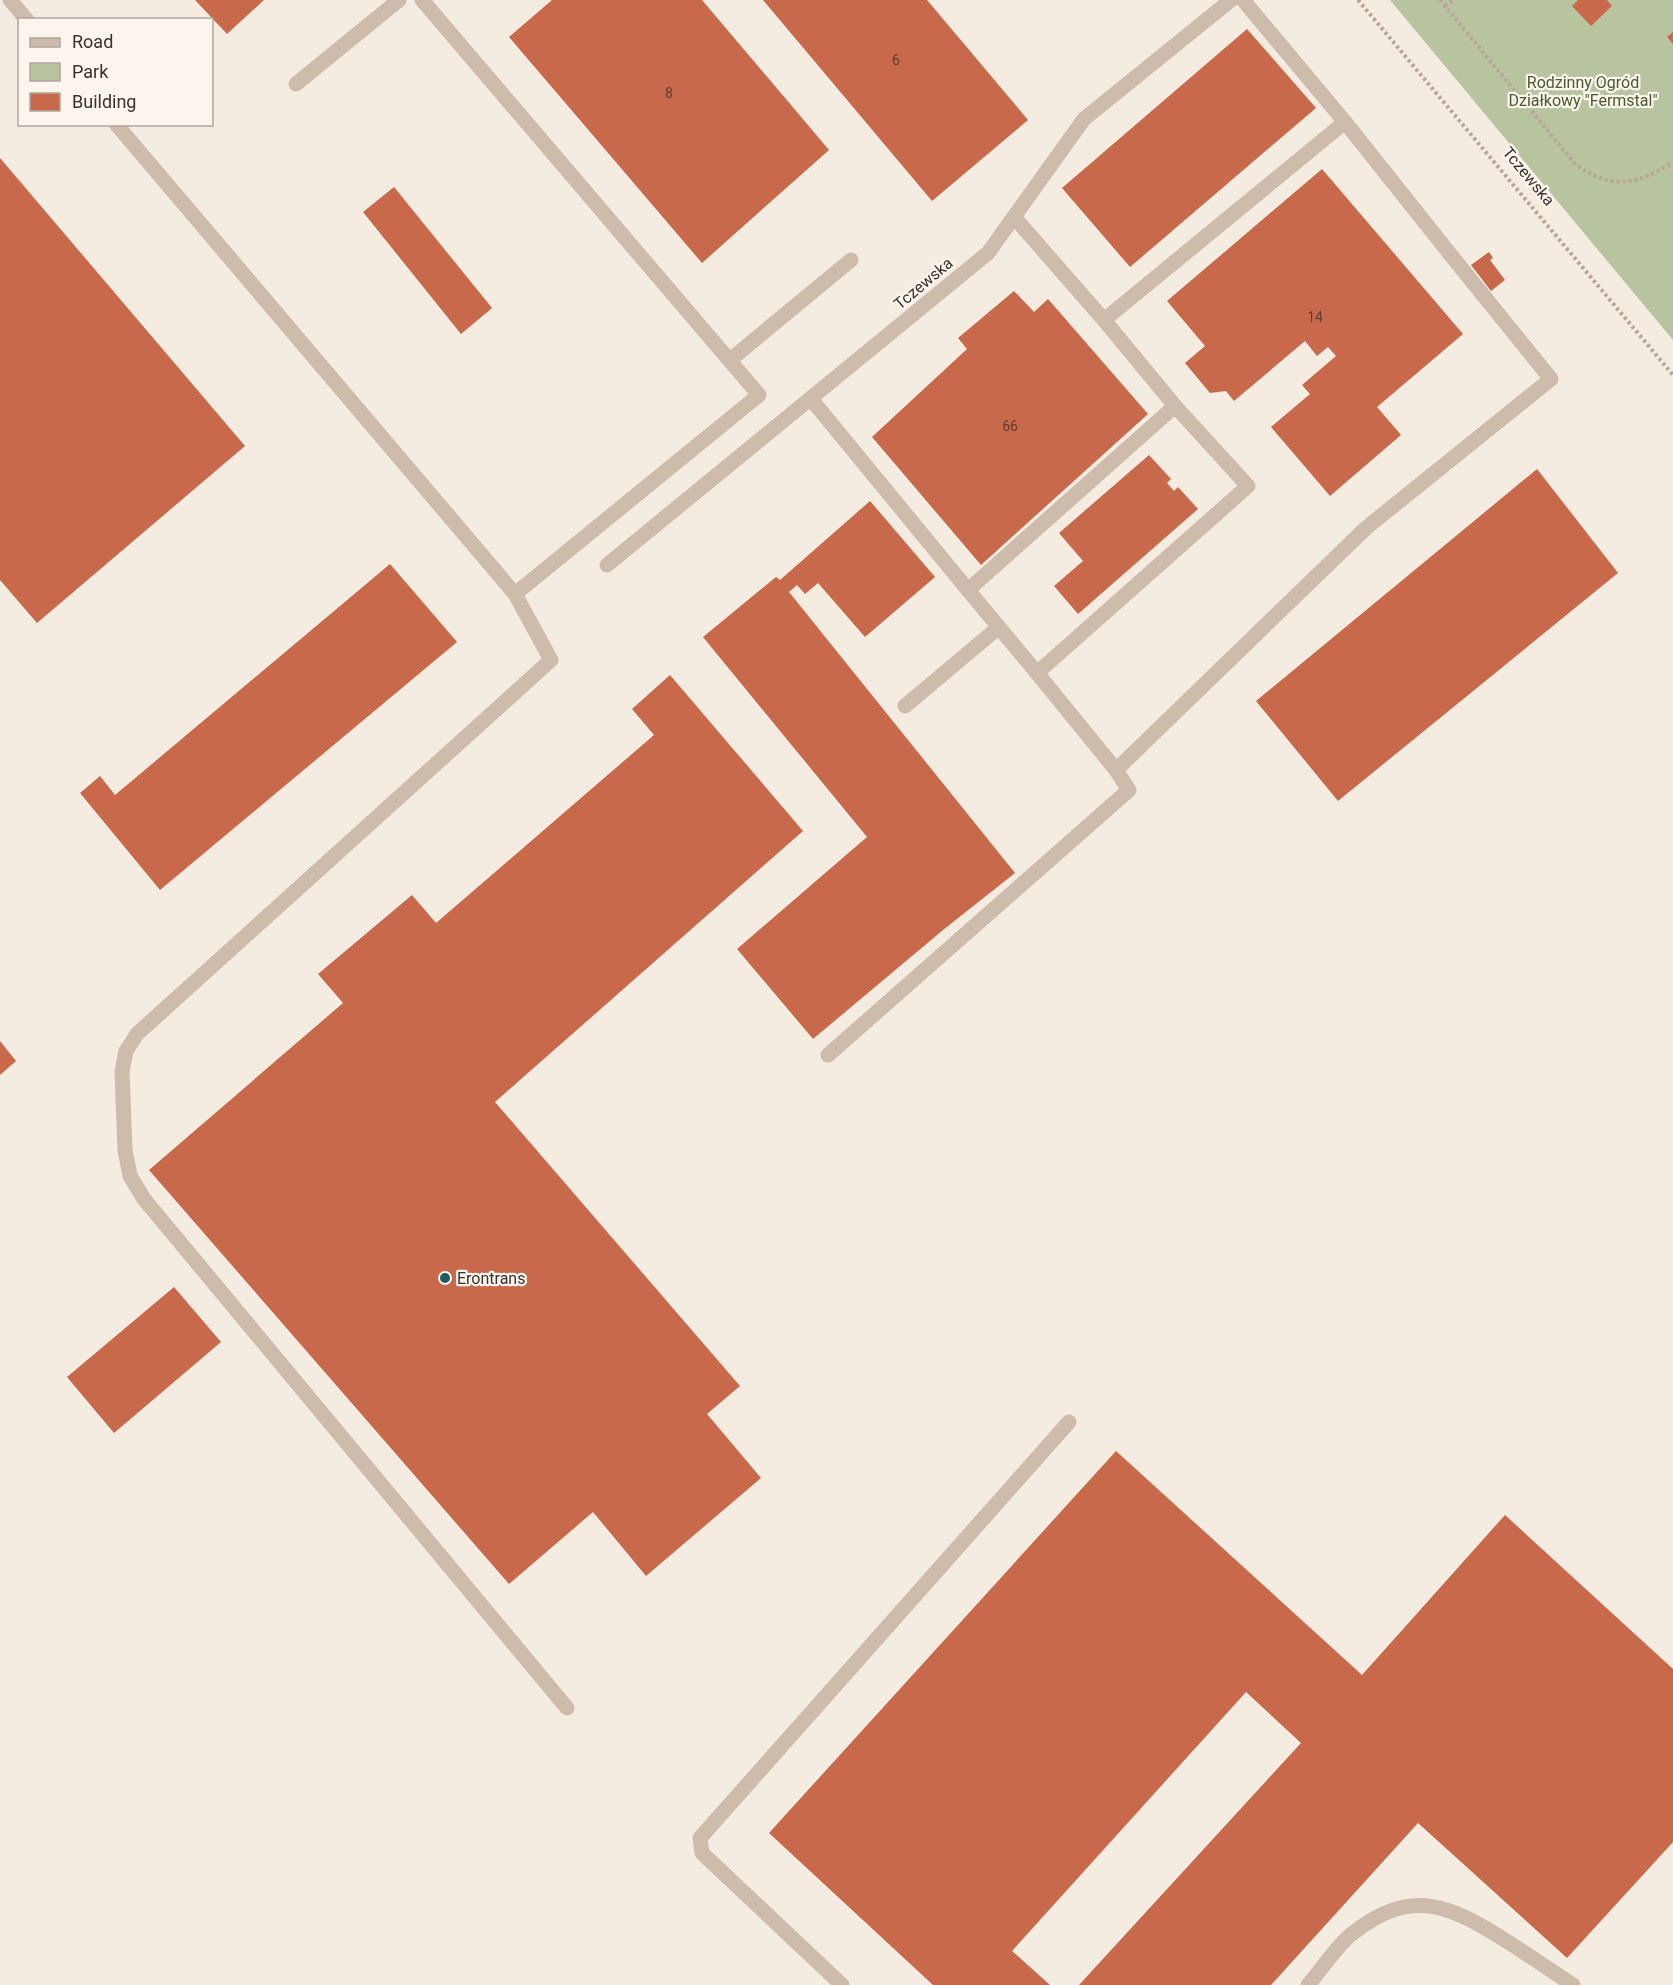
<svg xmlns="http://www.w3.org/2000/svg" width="1673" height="1985" font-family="Roboto,sans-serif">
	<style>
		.green { fill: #b8c4a0 }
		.building { fill: #c8694b }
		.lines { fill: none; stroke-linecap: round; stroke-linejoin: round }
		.path { stroke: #b9a596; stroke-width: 4; stroke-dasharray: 3 3; stroke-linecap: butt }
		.minor { stroke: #cdbbac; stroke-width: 15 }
		.poi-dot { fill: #1f5a5e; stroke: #fbf5ee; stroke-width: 2 }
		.labels { text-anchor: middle; stroke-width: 4.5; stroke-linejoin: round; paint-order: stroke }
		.number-label { font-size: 14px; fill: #5e3e33 }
		.park-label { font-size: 16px; fill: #4a5a2e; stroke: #fbf5ee }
		.street-label { font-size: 16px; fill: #3b302b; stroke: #fbf5ee }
		.poi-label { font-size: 16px; fill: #3b302b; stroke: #fbf5ee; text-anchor: start }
	</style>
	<rect width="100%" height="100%" fill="#f4ebe1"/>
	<polygon class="green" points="1390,0 1673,0 1673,340"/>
	<g class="building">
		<polygon points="195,0 264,0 227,34"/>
		<polygon points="552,0 702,0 829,150 702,263 509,37"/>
		<polygon points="763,0 927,0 1028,120 932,201"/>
		<polygon points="1578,0 1607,0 1612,6 1591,26 1572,6"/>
		<polygon points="1247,29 1316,108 1130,267 1062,188"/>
		<polygon points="1673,32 1673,44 1667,37"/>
		<polygon points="0,158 245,446 37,623 0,580"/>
		<polygon points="1322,169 1463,334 1377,407 1401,435 1330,496 1271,427 1310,394 1302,385 1336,356 1328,347 1317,356 1305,341 1234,401 1226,391 1210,393 1185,363 1205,346 1167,301"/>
		<polygon points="394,187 492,308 461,334 363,212"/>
		<polygon points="1489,252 1493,258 1490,260 1505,280 1491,291 1471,265"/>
		<polygon points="1014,291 1034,312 1048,299 1148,414 981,565 872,437 967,349 958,338"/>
		<polygon points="1149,455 1171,479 1167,483 1174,491 1178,487 1198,509 1078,614 1054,586 1083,561 1059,533"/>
		<polygon points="1537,469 1618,573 1338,801 1256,701"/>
		<polygon points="870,501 935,577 865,637 818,583 805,594 797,585 789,592 1015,873 943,930 813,1039 737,949 867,837 703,637 776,577 780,580"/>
		<polygon points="390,564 457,642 160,890 80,793 100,776 115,795"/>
		<polygon points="670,675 803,831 495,1102 740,1386 707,1414 761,1478 646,1576 593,1512 509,1584 149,1170 343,1003 318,974 412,895 436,923 654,735 632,709"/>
		<polygon points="0,1041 16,1061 0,1075"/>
		<polygon points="174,1287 221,1342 114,1433 67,1377"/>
		<polygon points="1116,1451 1362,1675 1505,1515 1673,1669 1673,1842 1567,1958 1418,1823 1271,1985 1079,1985 1301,1743 1246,1692 1012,1951 1050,1985 933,1985 769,1833"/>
	</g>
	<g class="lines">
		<g class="path">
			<polyline points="1358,0 1673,375"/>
			<path d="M1440 0 1576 165C1613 190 1636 185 1673 162"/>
			<polyline points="1445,6 1453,0"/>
		</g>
		<g class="minor">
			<polyline points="10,0 27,20"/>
			<polyline points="422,0 759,395 515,594"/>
			<polyline points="296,84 399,0"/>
			<polyline points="116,124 515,594 551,660 137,1034 126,1051 122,1072 125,1150 130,1176 144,1199 567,1708"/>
			<polyline points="1014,217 1104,320"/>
			<polyline points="730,360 851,260"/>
			<polyline points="811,399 968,590"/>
			<polyline points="607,565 988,253 1084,119 1231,0"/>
			<polyline points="1037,673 968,590 1175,406"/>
			<polyline points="905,706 999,627"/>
			<polyline points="1116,770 1366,528 1551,379 1450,254 1345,122"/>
			<polyline points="828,1055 1129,790 1116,770 1037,673 1248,486 1175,406 1104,320 1345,122 1243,0"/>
			<polyline points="842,1985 702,1853 700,1838 1069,1422"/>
			<path d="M1308 1985C1322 1969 1337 1945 1353 1933 1412 1886 1451 1906 1508 1942 1530 1956 1552 1971 1573 1985"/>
		</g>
	</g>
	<circle class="poi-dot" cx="445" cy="1278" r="6"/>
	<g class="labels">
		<g class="number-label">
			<text x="896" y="65">6</text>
			<text x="669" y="98">8</text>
			<text x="1315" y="322">14</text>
			<text x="1010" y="431">66</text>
		</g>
		<g class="park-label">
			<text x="1583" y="88">Rodzinny Ogród<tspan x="1583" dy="18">Działkowy "Fermstal"</tspan></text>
		</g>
		<g class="street-label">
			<text transform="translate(1529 176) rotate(50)" y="6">Tczewska</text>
			<text transform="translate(923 283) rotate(-40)" y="6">Tczewska</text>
		</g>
		<g class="poi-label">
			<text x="457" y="1284">Erontrans</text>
		</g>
	</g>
	<rect x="18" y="18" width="195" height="108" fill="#fbf5ee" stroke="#aea6a0" stroke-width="1.5"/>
	<rect x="30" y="38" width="30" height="9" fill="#cdbbac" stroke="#aea6a0" stroke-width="1.5"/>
	<text x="72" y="48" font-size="18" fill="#3b302b">Road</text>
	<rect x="30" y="63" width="30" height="18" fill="#b8c4a0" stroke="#aea6a0" stroke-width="1.5"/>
	<text x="72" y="78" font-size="18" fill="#3b302b">Park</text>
	<rect x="30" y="93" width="30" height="18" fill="#c8694b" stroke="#aea6a0" stroke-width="1.5"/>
	<text x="72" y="108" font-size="18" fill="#3b302b">Building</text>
</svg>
